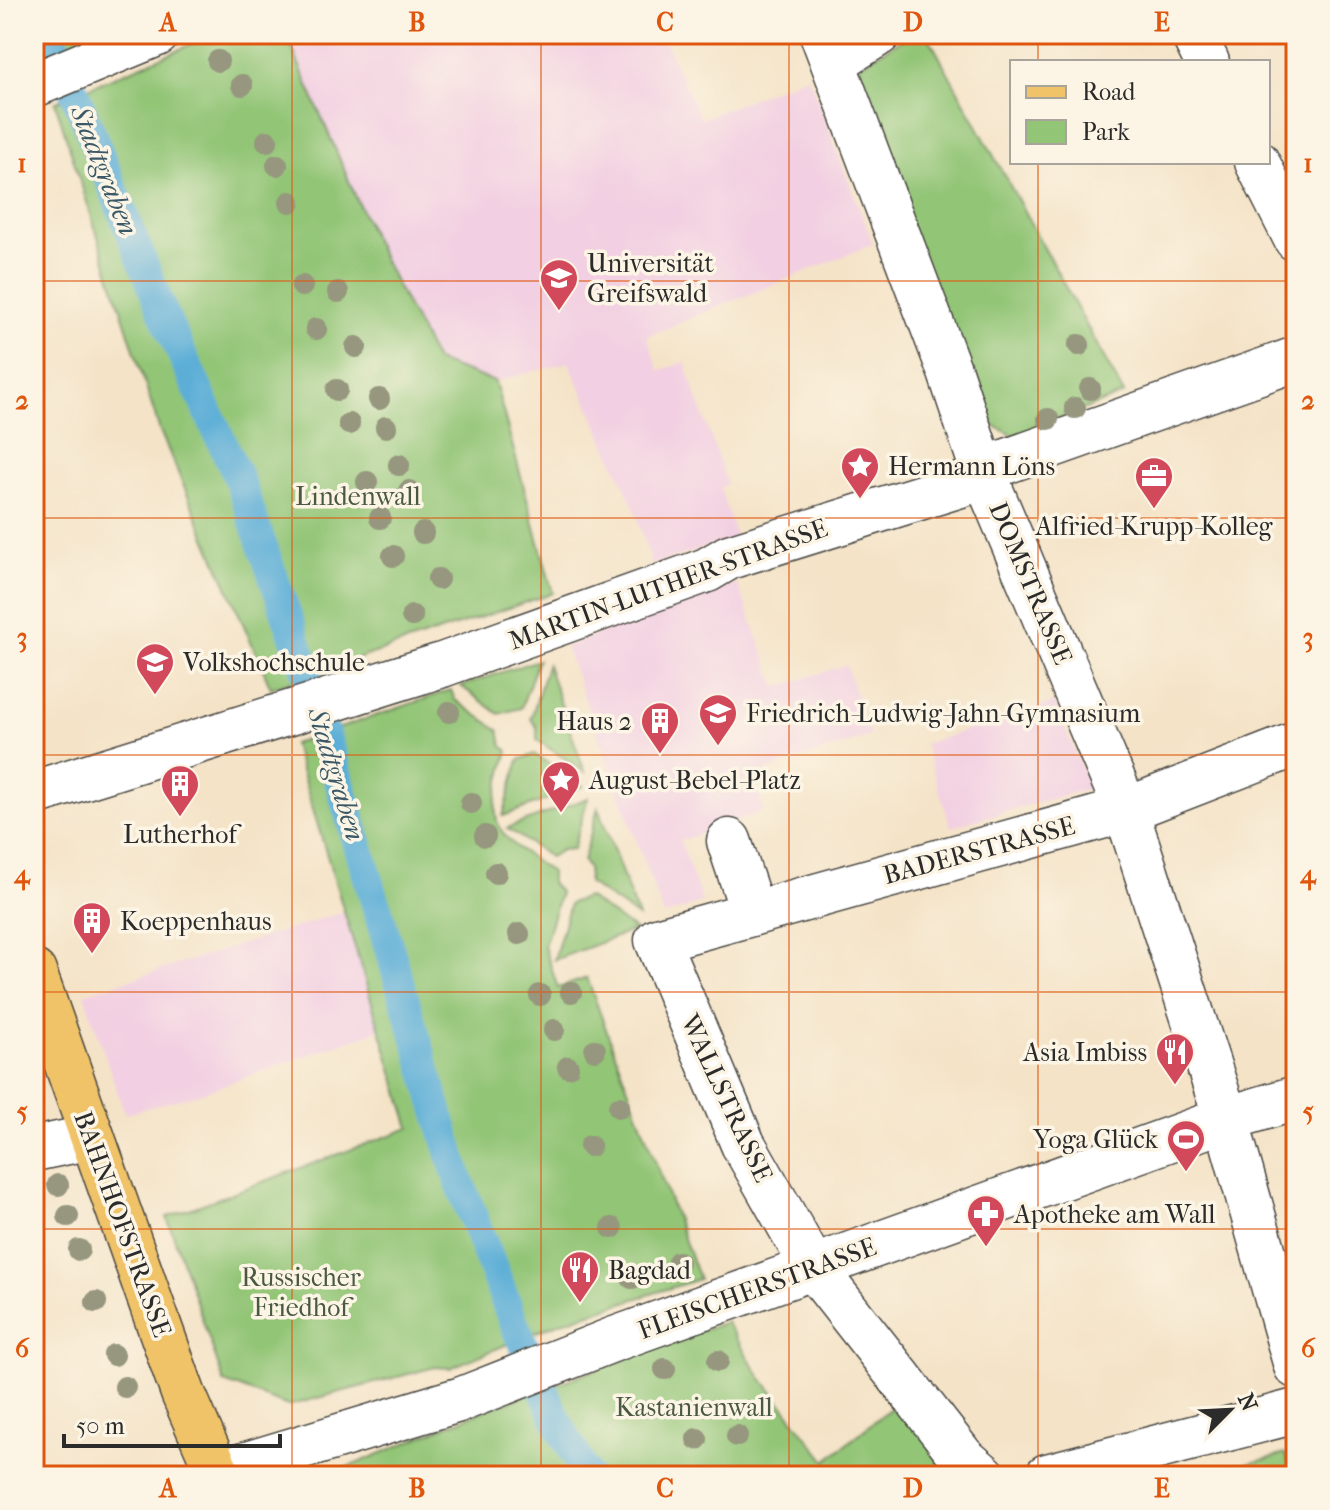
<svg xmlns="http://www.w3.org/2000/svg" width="1330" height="1510" font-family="'IM FELL French Canon',serif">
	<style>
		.built { fill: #f2cfe2 }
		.green { fill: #92c576; stroke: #5e7850; stroke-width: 2 }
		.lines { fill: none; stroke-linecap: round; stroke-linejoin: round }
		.canal { stroke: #5caed7; stroke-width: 30 }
		.minor-casing { stroke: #494742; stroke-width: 47 }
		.major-casing { stroke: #494742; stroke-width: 47 }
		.minor { stroke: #fff; stroke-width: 44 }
		.major { stroke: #f0c369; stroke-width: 44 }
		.tree { fill: #96977e }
		.grid { fill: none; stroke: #df570e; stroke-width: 2; stroke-opacity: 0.55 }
		.labels { text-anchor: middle; stroke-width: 7; stroke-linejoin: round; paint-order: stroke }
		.poi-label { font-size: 26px; fill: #2b2b2b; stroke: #fcf5e5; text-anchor: start }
		.park-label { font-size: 26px; fill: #4a5942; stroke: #fcf5e5 }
		.street-label { font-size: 26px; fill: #2b2b2b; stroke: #fcf5e5 }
		.water-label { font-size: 28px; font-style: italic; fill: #3c5967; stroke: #fcf5e5 }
		.neatline { fill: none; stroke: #df570e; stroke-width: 3 }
		.grid-label { font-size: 26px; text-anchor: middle; font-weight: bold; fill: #df570e }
	</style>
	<rect width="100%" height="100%" fill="#fcf5e5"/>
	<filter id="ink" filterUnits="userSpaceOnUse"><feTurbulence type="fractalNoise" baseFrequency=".0125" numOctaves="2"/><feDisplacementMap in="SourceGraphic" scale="16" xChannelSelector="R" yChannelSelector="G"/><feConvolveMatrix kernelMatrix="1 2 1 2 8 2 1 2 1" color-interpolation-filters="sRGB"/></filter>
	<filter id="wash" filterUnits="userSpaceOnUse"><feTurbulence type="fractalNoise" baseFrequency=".006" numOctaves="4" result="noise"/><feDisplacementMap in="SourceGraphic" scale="32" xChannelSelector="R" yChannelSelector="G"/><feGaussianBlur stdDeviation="1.8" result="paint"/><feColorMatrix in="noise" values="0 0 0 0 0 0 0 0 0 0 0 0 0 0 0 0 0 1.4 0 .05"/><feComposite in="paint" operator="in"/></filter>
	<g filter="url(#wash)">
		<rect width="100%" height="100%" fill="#f4e3c7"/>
		<g class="built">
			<polygon points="286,34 661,34 701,119 808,76 873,244 647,336 659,371 685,362 727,484 720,487 736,538 652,565 633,505 569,362 495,382 437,361 379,251"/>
			<polygon points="737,583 777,687 846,665 870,736 752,775 764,811 680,841 702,902 664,916 565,646"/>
			<polygon points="1054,702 1090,788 951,827 924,744"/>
			<polygon points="347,911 382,1029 201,1093 125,1114 84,994"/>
		</g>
		<g class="green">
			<polygon points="36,34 107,34 44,59"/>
			<polygon points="215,34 286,34 379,251 436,361 495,382 553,593 271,688 160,431 55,102"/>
			<polygon points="911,34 927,34 1124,394 1014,436 975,416 855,68"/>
			<polygon points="538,660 521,708 499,714 461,686"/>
			<polygon points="547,665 585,772 537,740 537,727 531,719"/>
			<path d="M451 690 455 700 499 730 502 745 508 751C487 825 487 828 551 872V883L560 893 544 946 558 988 587 978 699 1279 558 1323 450 1368 435 1367 288 1406 224 1382 167 1217 410 1128 293 744Z"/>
			<polygon points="534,754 583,786 503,816 519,760"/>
			<polygon points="588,798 573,849 561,850 550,857 507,828"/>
			<polygon points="598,808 638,917 588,883 588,869 583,861"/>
			<polygon points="587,897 635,930 554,960 570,903"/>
			<polygon points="726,1322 760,1376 826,1461 898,1402 961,1476 327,1476 475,1414"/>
			<polygon points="1286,1454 1291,1476 1200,1476"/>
		</g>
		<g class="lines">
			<polyline class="canal" points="51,34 163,313 238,477 305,667 458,1178 515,1326 559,1425 587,1476"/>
		</g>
	</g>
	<g filter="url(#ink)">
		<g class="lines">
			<g class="minor-casing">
				<g id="minor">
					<polyline points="822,34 950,372 984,474 1126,810 1226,1119 1296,1366"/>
					<polyline points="1193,34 1207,62"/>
					<polyline points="834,62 878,34"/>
					<polyline points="34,85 157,34"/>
					<polyline points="1257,162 1296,239"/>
					<polyline points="34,793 442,665 707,570 729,557 970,482 996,465 1296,359"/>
					<polyline points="729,841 753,913"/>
					<polyline points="34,1149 92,1137"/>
					<polyline points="207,1476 462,1399 612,1340 1226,1119 1296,1098"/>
					<polyline points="984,1476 963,1458 813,1267 743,1144 657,940 1126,810 1296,744"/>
					<polyline points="1047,1476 1296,1411"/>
				</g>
			</g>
			<g class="major-casing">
				<polyline id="major" points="34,972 183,1393 219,1476"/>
			</g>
			<use href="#minor" class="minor"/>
			<use href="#major" class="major"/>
		</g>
		<g class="tree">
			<circle cx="218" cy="61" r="11"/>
			<circle cx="242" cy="85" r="11"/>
			<circle cx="267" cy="141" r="11"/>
			<circle cx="277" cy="165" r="11"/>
			<circle cx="290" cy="202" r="11"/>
			<circle cx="302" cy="286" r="11"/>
			<circle cx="338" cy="292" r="11"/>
			<circle cx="316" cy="329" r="11"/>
			<circle cx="1079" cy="345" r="11"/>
			<circle cx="356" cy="347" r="11"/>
			<circle cx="1090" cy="389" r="11"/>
			<circle cx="337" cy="390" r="11"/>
			<circle cx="379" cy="399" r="11"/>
			<circle cx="1075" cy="408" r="11"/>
			<circle cx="1048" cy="419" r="11"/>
			<circle cx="349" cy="424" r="11"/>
			<circle cx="386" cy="427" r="11"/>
			<circle cx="399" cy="465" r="11"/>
			<circle cx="367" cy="482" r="11"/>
			<circle cx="409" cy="491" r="11"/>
			<circle cx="380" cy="518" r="11"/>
			<circle cx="423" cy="533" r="11"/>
			<circle cx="393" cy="556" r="11"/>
			<circle cx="438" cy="579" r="11"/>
			<circle cx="412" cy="616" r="11"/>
			<circle cx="449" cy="712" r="11"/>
			<circle cx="471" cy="803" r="11"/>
			<circle cx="485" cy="836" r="11"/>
			<circle cx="496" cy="873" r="11"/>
			<circle cx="519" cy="934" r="11"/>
			<circle cx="571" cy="992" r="11"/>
			<circle cx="540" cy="995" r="11"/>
			<circle cx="554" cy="1030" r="11"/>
			<circle cx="595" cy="1050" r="11"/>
			<circle cx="568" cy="1067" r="11"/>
			<circle cx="619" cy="1107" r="11"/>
			<circle cx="590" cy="1146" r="11"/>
			<circle cx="58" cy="1185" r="11"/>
			<circle cx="68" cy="1216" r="11"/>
			<circle cx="612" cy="1228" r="11"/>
			<circle cx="79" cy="1250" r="11"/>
			<circle cx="678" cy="1262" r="11"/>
			<circle cx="632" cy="1278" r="11"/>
			<circle cx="96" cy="1302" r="11"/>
			<circle cx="114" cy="1355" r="11"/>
			<circle cx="718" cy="1361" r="11"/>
			<circle cx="665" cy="1369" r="11"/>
			<circle cx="125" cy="1387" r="11"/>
			<circle cx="737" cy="1436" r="11"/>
			<circle cx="697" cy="1439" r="11"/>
		</g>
	</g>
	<path class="grid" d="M292 34V1476M541 34V1476M789 34V1476M1038 34V62M1038 162V1476M34 281H1296M34 518H1296M34 755H1296M34 992H1296M34 1229H1296"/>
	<defs>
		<g id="university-pin" transform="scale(2)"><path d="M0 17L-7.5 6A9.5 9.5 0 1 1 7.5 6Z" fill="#d1495b" stroke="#fcf5e5"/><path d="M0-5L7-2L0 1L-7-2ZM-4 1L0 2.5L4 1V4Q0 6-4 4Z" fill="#fff"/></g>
		<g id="sight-pin" transform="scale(2)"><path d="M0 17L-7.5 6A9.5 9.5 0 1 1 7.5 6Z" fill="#d1495b" stroke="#fcf5e5"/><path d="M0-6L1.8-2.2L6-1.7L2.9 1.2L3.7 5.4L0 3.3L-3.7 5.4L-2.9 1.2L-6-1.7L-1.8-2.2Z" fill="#fff"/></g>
		<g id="office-pin" transform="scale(2)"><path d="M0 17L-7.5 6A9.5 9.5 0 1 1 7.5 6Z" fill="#d1495b" stroke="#fcf5e5"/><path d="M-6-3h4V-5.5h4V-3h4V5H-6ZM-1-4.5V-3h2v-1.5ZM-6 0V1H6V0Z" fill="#fff"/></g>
		<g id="school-pin" transform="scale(2)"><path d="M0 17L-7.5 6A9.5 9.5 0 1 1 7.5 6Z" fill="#d1495b" stroke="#fcf5e5"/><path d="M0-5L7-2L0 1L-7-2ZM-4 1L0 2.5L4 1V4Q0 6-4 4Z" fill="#fff"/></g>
		<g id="building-pin" transform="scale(2)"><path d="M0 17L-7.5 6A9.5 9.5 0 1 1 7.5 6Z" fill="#d1495b" stroke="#fcf5e5"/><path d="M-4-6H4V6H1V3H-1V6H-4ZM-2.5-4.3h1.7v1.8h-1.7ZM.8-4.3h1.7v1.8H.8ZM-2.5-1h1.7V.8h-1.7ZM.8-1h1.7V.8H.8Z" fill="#fff"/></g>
		<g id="restaurant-pin" transform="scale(2)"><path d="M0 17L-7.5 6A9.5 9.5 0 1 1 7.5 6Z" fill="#d1495b" stroke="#fcf5e5"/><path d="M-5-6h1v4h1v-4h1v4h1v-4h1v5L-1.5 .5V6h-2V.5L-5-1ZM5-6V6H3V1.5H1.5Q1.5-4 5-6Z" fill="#fff"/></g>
		<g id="stadium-pin" transform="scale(2)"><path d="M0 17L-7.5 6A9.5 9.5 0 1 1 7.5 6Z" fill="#d1495b" stroke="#fcf5e5"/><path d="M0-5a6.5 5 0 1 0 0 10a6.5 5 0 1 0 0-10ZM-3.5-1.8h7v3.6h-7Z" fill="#fff"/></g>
		<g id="pharmacy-pin" transform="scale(2)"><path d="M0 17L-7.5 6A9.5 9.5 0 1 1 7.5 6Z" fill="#d1495b" stroke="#fcf5e5"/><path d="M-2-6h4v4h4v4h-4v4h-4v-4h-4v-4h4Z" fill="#fff"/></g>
	</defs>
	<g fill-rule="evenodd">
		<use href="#university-pin" x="559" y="278"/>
		<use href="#sight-pin" x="860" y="466"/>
		<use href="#office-pin" x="1154" y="476"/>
		<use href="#university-pin" x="155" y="662"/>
		<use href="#school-pin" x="718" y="713"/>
		<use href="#building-pin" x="660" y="721"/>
		<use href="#sight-pin" x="561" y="780"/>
		<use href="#building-pin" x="180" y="784"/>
		<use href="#building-pin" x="92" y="921"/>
		<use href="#restaurant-pin" x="1175" y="1052"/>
		<use href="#stadium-pin" x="1186" y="1139"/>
		<use href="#pharmacy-pin" x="986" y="1214"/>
		<use href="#restaurant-pin" x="580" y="1270"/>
	</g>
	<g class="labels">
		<g class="poi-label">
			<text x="587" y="272">Universität<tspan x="587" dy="30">Greifswald</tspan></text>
			<text x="888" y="475">Hermann Löns</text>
			<text x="1154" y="535" text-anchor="middle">Alfried-Krupp-Kolleg</text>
			<text x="183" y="671">Volkshochschule</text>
			<text x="746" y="722">Friedrich-Ludwig-Jahn-Gymnasium</text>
			<text x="632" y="730" text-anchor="end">Haus 2</text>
			<text x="589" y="789">August-Bebel-Platz</text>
			<text x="180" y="843" text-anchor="middle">Lutherhof</text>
			<text x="120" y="930">Koeppenhaus</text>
			<text x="1147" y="1061" text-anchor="end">Asia Imbiss</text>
			<text x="1158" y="1148" text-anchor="end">Yoga Glück</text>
			<text x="1014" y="1223">Apotheke am Wall</text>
			<text x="608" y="1279">Bagdad</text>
		</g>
		<g class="park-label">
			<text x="358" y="505">Lindenwall</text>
			<text x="301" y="1286">Russischer<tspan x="301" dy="30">Friedhof</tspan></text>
			<text x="694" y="1416">Kastanienwall</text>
		</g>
		<g class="street-label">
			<text transform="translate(1031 583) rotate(67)" y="9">DOMSTRASSE</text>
			<text transform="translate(668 584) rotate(-20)" y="9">MARTIN-LUTHER-STRASSE</text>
			<text transform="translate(979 850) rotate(-15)" y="9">BADERSTRASSE</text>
			<text transform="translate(727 1098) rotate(65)" y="9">WALLSTRASSE</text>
			<text transform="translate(123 1224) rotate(70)" y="9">BAHNHOFSTRASSE</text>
			<text transform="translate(757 1288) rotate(-20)" y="9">FLEISCHERSTRASSE</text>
		</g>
		<g class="water-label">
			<text transform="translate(105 170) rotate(68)" y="10">Stadtgraben</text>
			<text transform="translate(337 774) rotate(73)" y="10">Stadtgraben</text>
		</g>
	</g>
	<rect width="1330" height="1510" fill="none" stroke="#fcf5e5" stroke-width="88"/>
	<rect x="1010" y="60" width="260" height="104" fill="#fcf5e5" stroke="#a8a49b" stroke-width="2"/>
	<rect x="1026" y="86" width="40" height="12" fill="#f0c369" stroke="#a8a49b" stroke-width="2"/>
	<text x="1082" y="100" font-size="24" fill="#2b2b2b">Road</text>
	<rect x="1026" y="120" width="40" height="24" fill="#92c576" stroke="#a8a49b" stroke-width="2"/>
	<text x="1082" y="140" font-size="24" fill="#2b2b2b">Park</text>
	<g transform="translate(1230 1410) rotate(66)" stroke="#fcf5e5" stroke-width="6" paint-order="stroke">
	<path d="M0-6L14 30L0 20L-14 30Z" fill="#2b2b2b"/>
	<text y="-12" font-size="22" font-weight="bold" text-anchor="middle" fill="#2b2b2b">N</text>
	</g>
	<path d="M64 1434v12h216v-12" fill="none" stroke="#2b2b2b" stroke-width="4"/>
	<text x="76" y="1434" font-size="24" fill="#2b2b2b" stroke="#fcf5e5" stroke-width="6" paint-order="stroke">50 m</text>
	<rect x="44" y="44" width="1242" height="1422" class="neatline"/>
	<g class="grid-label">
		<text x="168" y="31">A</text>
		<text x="417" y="31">B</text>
		<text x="665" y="31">C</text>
		<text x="913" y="31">D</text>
		<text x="1162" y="31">E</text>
		<text x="22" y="172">1</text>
		<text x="1308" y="172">1</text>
		<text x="22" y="409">2</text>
		<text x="1308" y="409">2</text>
		<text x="22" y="646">3</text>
		<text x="1308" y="646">3</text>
		<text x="22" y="883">4</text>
		<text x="1308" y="883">4</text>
		<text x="22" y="1120">5</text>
		<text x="1308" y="1120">5</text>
		<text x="22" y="1357">6</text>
		<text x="1308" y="1357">6</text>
		<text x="168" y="1497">A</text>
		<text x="417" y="1497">B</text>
		<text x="665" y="1497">C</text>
		<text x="913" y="1497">D</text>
		<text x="1162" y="1497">E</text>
	</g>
</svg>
